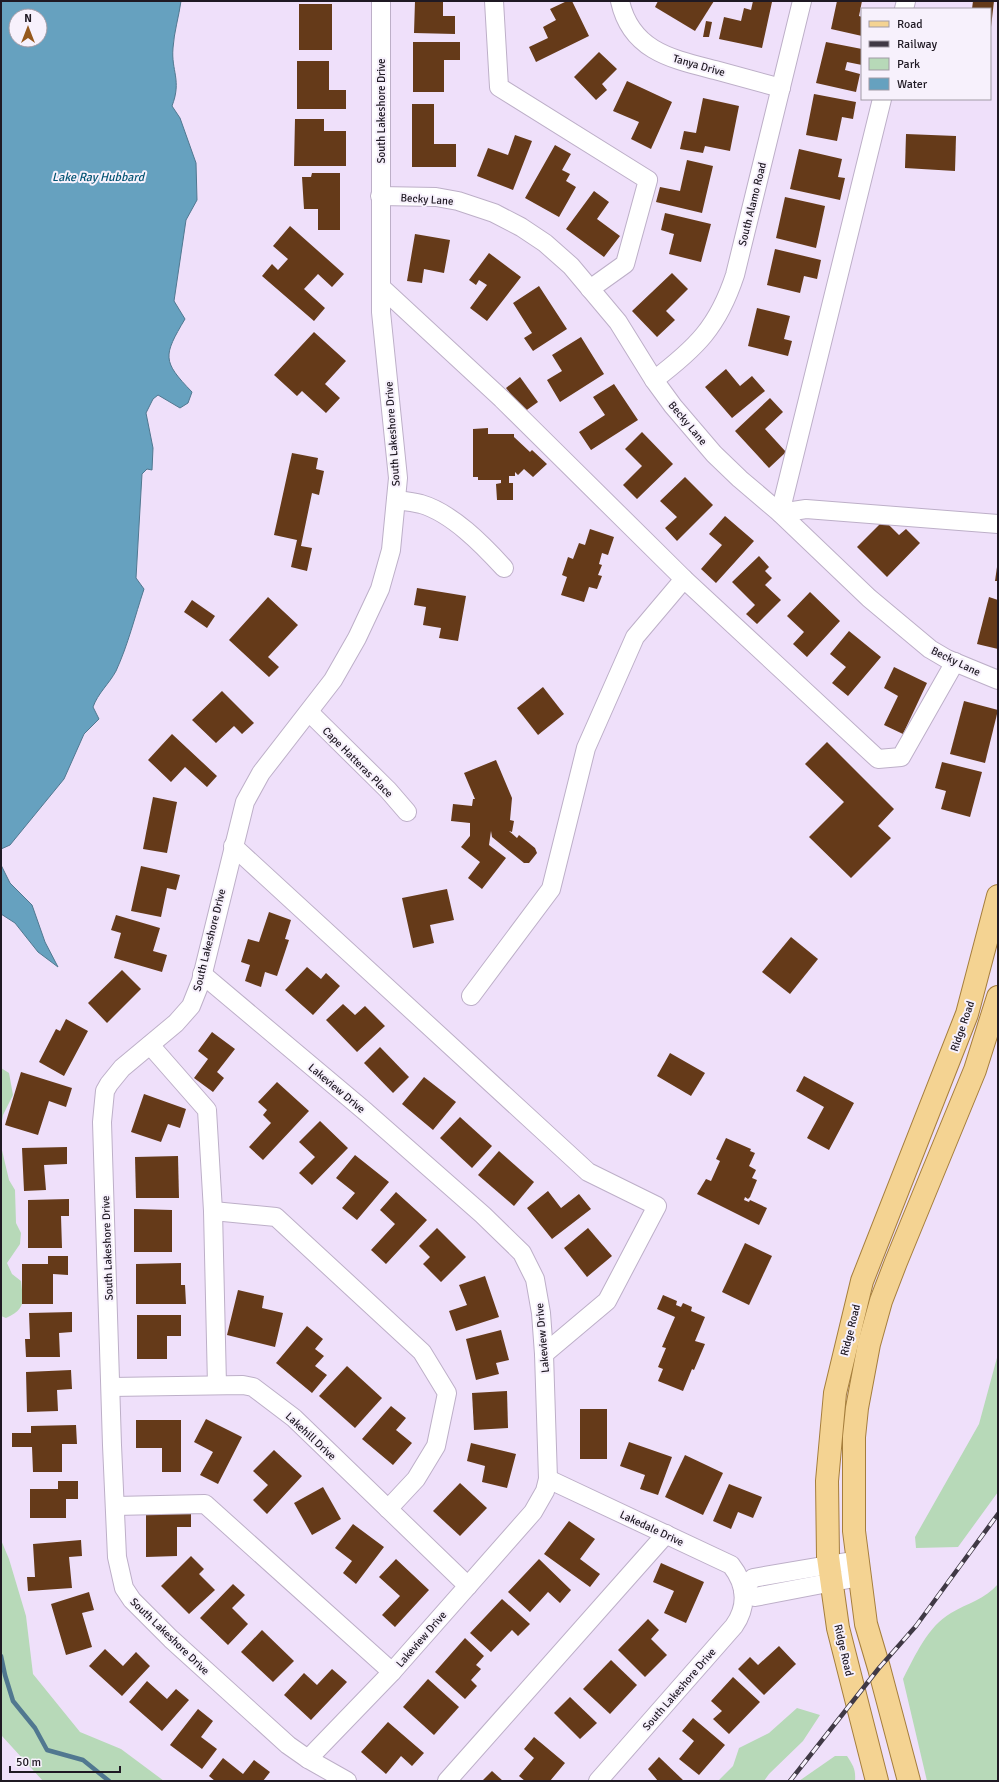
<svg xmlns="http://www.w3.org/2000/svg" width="999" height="1782" font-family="Signika,sans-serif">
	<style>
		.green { fill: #b7d9b8 }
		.water { fill: #66a1bf; stroke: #517890; fill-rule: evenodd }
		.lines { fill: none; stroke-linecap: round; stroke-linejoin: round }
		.stream { stroke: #517890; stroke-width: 4.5 }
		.building { fill: #653a19 }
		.minor-casing { stroke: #bdafc8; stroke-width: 20 }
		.major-casing { stroke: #a57e3c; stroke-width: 24 }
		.minor { stroke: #fff; stroke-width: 18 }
		.major { stroke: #f4d392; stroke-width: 22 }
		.rail-casing { stroke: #403945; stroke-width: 4.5 }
		.rail { stroke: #f7f1fc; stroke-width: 3; stroke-dasharray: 9; stroke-linecap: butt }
		.labels { text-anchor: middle; stroke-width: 4; stroke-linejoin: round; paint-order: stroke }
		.street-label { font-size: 11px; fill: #1f1923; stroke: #f7f1fc }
		.water-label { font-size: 12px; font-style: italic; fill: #005372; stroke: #f7f1fc }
	</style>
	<rect width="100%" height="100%" fill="#efe0fa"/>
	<g class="green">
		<polygon points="1,1068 9,1073 13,1095 3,1115 1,1127"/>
		<path d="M1 1146 9 1180 15 1190 16 1223 21 1233 20 1244 7 1263 12 1274 21 1281C23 1301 27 1308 6 1318L1 1316Z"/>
		<polygon points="998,1354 998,1492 958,1547 916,1548 915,1537 979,1424"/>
		<polygon points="1,1540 9,1559 26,1616 33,1674 80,1732 121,1749 164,1781 43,1781 2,1736 1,1733"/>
		<path d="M998 1584V1781H927L903 1679C915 1656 928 1626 951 1613 968 1603 985 1599 998 1584Z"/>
		<polygon points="797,1708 820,1715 803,1741 769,1774 764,1781 718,1781 733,1766 739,1748 769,1733"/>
		<path d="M835 1756H847C853 1765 856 1770 855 1781H799Z"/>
	</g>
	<g class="water">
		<path d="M1 1H181C179 16 174 32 173 48 171 71 182 80 172 106L180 118 196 163 197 200 186 220 174 301 185 319C163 356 162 361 192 392L188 403 180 408 158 395 153 399 146 413 153 448 152 470 147 469 142 474 136 578 144 589C135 616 128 645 116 671 109 684 98 693 93 707L99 719 84 734 64 779 10 845 1 849ZM16 16H40V40H16Z"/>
		<polygon points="1,865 10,883 32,905 45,942 58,967 38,952 15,923 1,914"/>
	</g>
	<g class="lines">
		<polyline class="stream" points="1,1656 5,1675 13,1701 35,1728 47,1750 83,1760 109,1781"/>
	</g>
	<g class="building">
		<polygon points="415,1 443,1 443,16 455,16 455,34 414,33"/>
		<polygon points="567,1 572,1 589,36 536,62 529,47 548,38 543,27 556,20 550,9"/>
		<polygon points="658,1 714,1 695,31 655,7"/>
		<polygon points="753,1 772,2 762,48 719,39 724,17 741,21 744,8 751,10"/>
		<polygon points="837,1 862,1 859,16 862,17 862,36 831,29"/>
		<polygon points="973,1 994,1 991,27 990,9 972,9"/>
		<rect x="299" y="4" width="33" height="46"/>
		<polygon points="706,21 712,22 709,37 703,37"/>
		<polygon points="413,42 460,42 460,60 444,60 444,92 413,92"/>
		<polygon points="826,42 862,49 862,65 847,62 845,70 860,74 856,92 816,83"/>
		<polygon points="599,52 617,69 602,84 607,90 596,100 574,77"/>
		<polygon points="297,61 329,61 329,90 346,90 346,109 297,109"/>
		<polygon points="627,81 672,102 651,149 631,139 639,122 613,111"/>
		<polygon points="814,94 856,102 853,119 842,117 837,141 806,135"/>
		<polygon points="703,98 739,106 730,151 705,146 703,153 680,149 684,131 696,133"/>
		<polygon points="412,104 434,104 434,144 456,144 456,167 412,167"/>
		<polygon points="295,119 324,119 324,131 346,131 346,166 294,166"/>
		<polygon points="906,134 956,136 955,171 905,168"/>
		<polygon points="515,135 532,141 513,190 477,176 488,148 508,155"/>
		<polygon points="555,145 571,154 562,170 570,174 566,181 576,187 559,217 525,198"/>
		<polygon points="799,149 842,159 838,177 845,178 840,200 790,189"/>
		<polygon points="687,160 713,166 702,213 656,202 660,187 680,191"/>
		<polygon points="312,173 340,173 340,230 318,230 318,209 304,209 302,177 311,177"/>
		<polygon points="594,191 609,202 597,219 620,236 604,257 566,229"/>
		<polygon points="785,197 825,206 816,248 776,238"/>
		<polygon points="665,213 711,224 701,262 669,254 674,234 661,230"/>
		<polygon points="290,226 344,274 332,287 318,274 304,289 325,308 314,321 262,276 272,264 278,270 288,259 273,246"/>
		<polygon points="415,234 450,240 444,273 424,269 422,283 407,281"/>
		<polygon points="775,249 821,260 817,279 804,276 800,293 767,285"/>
		<polygon points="489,253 521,277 487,321 470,308 487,285 479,280 476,285 469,280"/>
		<polygon points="672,273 688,289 666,311 675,320 657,337 632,311"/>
		<polygon points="539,286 567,329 533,351 524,338 532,333 513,303"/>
		<polygon points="757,308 790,316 784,339 792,341 788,356 748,346"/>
		<polygon points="314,332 346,361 325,384 340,398 326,413 302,391 297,396 274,375"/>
		<polygon points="581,337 604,374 560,402 547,380 562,371 552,355"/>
		<polygon points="726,369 740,386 752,376 765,391 732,418 705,387"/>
		<polygon points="520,377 538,402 524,412 506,388"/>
		<polygon points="614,384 638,420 591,450 579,432 605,415 593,397"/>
		<polygon points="770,398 783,412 765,429 786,452 769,468 735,431"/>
		<polygon points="488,428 488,434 514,434 514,437 530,452 532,450 547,464 533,477 524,469 518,475 515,472 515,476 509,476 509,483 513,483 513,500 497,500 496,484 501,483 501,480 478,480 478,477 473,477 473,429"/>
		<polygon points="642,432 673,464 637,499 623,485 642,466 625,449"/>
		<polygon points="292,453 318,458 316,469 324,471 319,495 312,493 301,546 312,548 307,571 291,567 297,540 274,535"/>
		<polygon points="685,477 713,505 677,541 665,528 677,517 660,501"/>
		<polygon points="725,516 754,541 716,583 701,569 722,545 709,534"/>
		<polygon points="884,520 899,535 906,529 920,543 887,577 857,547"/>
		<polygon points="590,529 614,537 608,555 602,553 599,564 602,565 598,575 602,576 597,589 589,587 584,602 561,595 567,577 562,575 568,557 573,559 579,543 585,545"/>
		<polygon points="759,556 769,567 765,571 772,578 765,585 781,600 757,624 746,614 755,605 732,582"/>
		<polygon points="997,567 998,567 998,581 995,581"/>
		<polygon points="417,588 466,596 458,641 439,638 441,628 423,625 426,607 414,605"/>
		<polygon points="810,592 840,621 807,657 793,644 804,632 787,616"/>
		<polygon points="268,597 298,625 268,657 279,667 269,677 229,640"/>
		<polygon points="989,597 998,600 998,649 977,644"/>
		<polygon points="192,600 215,616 207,628 184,612"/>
		<polygon points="849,631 881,657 848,696 832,683 846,667 830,654"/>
		<polygon points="894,667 927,683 903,734 884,725 898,696 884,688"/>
		<polygon points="543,687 564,714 538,735 517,708"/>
		<polygon points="222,691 254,723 242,734 234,726 216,743 192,720"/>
		<polygon points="964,701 998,710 985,763 950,754"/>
		<polygon points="172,734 217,776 207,787 185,767 171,782 148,760"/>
		<polygon points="827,742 894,809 878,826 891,838 851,878 809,837 844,802 805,764"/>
		<polygon points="496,760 512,798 510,820 514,821 512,832 509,831 517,838 519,835 535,848 537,853 529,863 524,863 492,837 491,831 489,845 506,858 482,889 468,878 480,862 461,847 470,836 470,823 451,821 453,804 472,806 473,799 475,799 464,773"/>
		<polygon points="942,762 982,772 970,817 941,809 946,791 935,788"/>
		<polygon points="153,797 177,802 167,853 143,849"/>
		<polygon points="141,866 180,875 176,890 167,888 161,917 131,911"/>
		<polygon points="447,889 454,920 430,925 434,943 413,948 402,898"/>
		<polygon points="269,912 291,920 285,939 289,940 277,976 265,972 261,987 245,981 250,965 241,962 248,939 259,942"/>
		<polygon points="116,915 160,928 153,951 167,955 162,972 114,958 121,933 111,930"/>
		<polygon points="791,937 818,959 790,994 762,972"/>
		<polygon points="307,967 321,979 326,973 340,986 313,1015 285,990"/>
		<polygon points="122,970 141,989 107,1023 88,1003"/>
		<polygon points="343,1004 355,1015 365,1006 385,1026 357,1052 326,1020"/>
		<polygon points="66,1019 88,1031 64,1076 39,1062 56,1029 60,1031"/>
		<polygon points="212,1032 235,1049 217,1072 224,1078 213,1092 194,1078 208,1059 198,1051"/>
		<polygon points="380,1047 409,1077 393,1093 364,1063"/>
		<polygon points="670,1053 705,1073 691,1096 657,1076"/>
		<polygon points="21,1072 72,1088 66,1107 49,1101 38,1135 5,1125"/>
		<polygon points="804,1076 854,1103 829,1150 807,1138 824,1107 796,1091"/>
		<polygon points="424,1077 456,1102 433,1130 402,1104"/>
		<polygon points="277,1082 309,1111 263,1160 249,1147 271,1123 263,1115 267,1110 258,1102"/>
		<polygon points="144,1094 186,1109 180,1128 168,1124 161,1142 131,1132"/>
		<polygon points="460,1117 492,1146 472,1168 440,1138"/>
		<polygon points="320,1121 348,1148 312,1185 299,1173 315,1157 299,1142"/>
		<polygon points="726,1138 751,1149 750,1151 755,1153 749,1166 756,1170 752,1178 757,1180 750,1197 748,1199 745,1197 744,1200 749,1202 750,1200 767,1208 759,1225 697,1194 706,1179 711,1181 720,1161 716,1159"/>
		<polygon points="67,1147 67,1164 44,1165 46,1190 24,1191 22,1148"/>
		<polygon points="499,1151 534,1182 514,1206 478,1175"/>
		<polygon points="355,1155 389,1182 357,1220 342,1208 355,1193 336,1178"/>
		<polygon points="178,1156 179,1198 136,1198 135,1157"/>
		<polygon points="548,1191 561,1208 579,1194 591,1209 552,1239 527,1208"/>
		<polygon points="396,1192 427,1220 386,1264 371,1250 395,1224 380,1210"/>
		<polygon points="69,1199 69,1216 61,1216 62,1248 28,1248 28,1200"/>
		<polygon points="134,1209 172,1210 172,1252 134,1252"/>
		<polygon points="437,1228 466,1257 441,1282 423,1264 430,1257 419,1246"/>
		<polygon points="588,1228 612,1256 587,1277 564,1248"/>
		<polygon points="745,1243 772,1256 749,1305 722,1292"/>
		<polygon points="48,1256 68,1256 68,1275 53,1274 53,1304 22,1304 22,1264 48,1264"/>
		<polygon points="181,1263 181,1285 185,1285 186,1304 136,1304 136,1264"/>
		<polygon points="485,1276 499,1317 456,1331 449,1311 467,1305 459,1285"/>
		<polygon points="238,1290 264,1296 262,1308 283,1313 275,1347 227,1335"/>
		<polygon points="663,1295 677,1301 676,1305 681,1307 683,1303 692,1307 691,1311 705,1317 695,1341 705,1344 694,1370 692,1369 683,1391 658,1381 663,1369 658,1367 666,1348 662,1347 675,1317 657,1309"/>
		<polygon points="72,1312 72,1332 59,1333 60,1357 26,1357 25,1339 30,1339 29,1313"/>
		<polygon points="137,1315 181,1315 181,1336 167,1336 167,1359 137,1359"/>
		<polygon points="307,1326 323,1339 315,1349 324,1356 315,1366 327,1375 312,1393 276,1363"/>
		<polygon points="501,1330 509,1360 496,1363 499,1374 476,1380 466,1339"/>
		<polygon points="347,1366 382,1398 355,1428 319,1396"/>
		<polygon points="71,1370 72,1389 57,1390 58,1411 27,1412 26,1372"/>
		<polygon points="507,1391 508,1428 474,1430 472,1393"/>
		<polygon points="391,1406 406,1418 396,1430 412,1443 393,1465 362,1439"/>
		<rect x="580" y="1409" width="27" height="50"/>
		<polygon points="206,1419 242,1437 218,1484 200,1475 213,1452 194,1442"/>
		<polygon points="136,1420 181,1420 181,1472 162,1472 162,1448 136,1448"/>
		<polygon points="76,1425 77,1444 62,1444 62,1472 33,1472 32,1447 12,1447 12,1433 31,1433 31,1426"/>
		<polygon points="629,1442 672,1457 658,1495 640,1489 645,1475 620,1466"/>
		<polygon points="471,1443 516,1454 507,1488 482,1482 485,1466 467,1461"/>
		<polygon points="274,1450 302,1476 267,1514 253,1500 268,1485 253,1471"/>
		<polygon points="685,1455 723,1473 703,1515 665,1497"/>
		<polygon points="58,1481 78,1481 78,1499 66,1499 66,1518 30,1518 30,1489 58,1489"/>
		<polygon points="460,1483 487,1508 460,1536 433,1511"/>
		<polygon points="729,1484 762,1497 753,1518 738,1512 731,1529 713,1521"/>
		<polygon points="323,1487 341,1519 312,1535 294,1503"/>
		<polygon points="146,1513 191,1513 191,1527 177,1527 177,1556 146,1557"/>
		<polygon points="569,1521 595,1539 580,1559 600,1574 590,1587 544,1554"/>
		<polygon points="353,1524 384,1547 356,1584 343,1573 352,1561 335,1548"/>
		<polygon points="81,1540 82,1556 69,1557 72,1588 28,1591 27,1577 35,1577 33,1544"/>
		<polygon points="191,1556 204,1569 199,1574 215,1590 189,1614 161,1586"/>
		<polygon points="396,1559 429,1590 395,1627 382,1615 400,1596 379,1577"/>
		<polygon points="539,1559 571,1590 560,1603 548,1592 530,1612 508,1592"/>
		<polygon points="661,1563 704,1582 686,1623 664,1613 674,1591 653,1582"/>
		<polygon points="233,1584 245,1595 232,1608 248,1624 228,1645 200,1618"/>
		<polygon points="89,1592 94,1610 82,1613 92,1647 66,1655 51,1604"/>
		<polygon points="502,1599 530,1624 518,1636 512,1630 491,1652 470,1633"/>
		<polygon points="648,1619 659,1630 651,1639 667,1655 645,1677 618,1650"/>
		<polygon points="262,1630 294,1661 273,1682 241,1652"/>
		<polygon points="465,1638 484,1656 476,1665 481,1669 471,1680 477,1686 465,1699 435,1672"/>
		<polygon points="779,1646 796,1664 764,1695 738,1669 750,1657 758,1665"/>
		<polygon points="105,1649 123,1666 136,1652 150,1666 122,1696 89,1666"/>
		<polygon points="611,1660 637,1685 610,1714 583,1689"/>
		<polygon points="332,1669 347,1682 311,1720 284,1695 304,1673 317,1685"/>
		<polygon points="733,1677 760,1702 729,1734 713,1719 722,1711 711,1701"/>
		<polygon points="428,1679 459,1707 434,1735 403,1707"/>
		<polygon points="147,1681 167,1699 176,1689 189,1700 162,1731 129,1702"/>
		<polygon points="570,1697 597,1723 580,1739 554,1713"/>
		<polygon points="198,1709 213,1721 201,1737 217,1749 202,1769 170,1745"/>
		<polygon points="693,1718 725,1745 699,1775 679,1759 694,1741 682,1731"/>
		<polygon points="388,1722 424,1753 412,1766 401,1756 386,1774 361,1752"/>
		<polygon points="534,1737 565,1763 550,1781 525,1781 519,1776 534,1758 524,1749"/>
		<polygon points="659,1757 684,1781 658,1781 648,1769"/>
		<polygon points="223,1758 243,1774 254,1760 270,1772 263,1781 215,1781 209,1776"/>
		<polygon points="492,1771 503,1781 482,1781"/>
	</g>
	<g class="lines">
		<g class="minor-casing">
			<g id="minor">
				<polyline points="494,1 499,87 648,180 625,264 590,289"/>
				<path d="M620 1C631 51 672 59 715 70 737 76 759 82 781 88"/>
				<polyline points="904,9 906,1"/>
				<polyline points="882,99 780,513 806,509 998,524"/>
				<polyline points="380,196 436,197 458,201 494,213 521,227 545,243 571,266 618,322 654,380 673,406 714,454 740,479 780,513 869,598 930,649 947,659 998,680"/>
				<polyline points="381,287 502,399 684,579 878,759 901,757 955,662"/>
				<path d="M654 380C696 348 718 327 735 275L802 1"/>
				<path d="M396 500C404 501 413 502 421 504 452 513 483 545 504 568"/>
				<polyline points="309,712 388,790 407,812"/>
				<polyline points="233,846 588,1172 657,1206 607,1301 544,1354"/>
				<polyline points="202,974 366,1112 483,1215 522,1253 535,1279 541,1313 544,1354 548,1479 545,1491 533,1512 392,1672 308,1759"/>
				<polyline points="471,996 551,889 586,748 635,637 684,579"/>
				<polyline points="150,1045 207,1110 213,1211 217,1385"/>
				<polyline points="213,1211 276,1217 422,1352 447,1393 436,1446 416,1479 388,1509"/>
				<polyline points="111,1387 243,1385 253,1387 294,1418 468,1586"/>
				<path d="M548 1479 731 1565C746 1584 748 1606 734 1626L598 1781"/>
				<polyline points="115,1506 205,1504 392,1672"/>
				<polyline points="743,1590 753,1578 858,1560"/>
				<polyline points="743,1590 755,1597 859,1577"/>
				<polyline points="347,1781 308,1759 288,1745 171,1639 132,1600 124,1588 117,1557 112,1445 102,1122 105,1091 109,1084 122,1068 176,1023 191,1006 201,981 245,802 261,773 333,680 357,638 380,589 391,550 398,478 381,312 381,1"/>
				<polyline points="447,1781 666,1534"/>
			</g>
		</g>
		<g class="major-casing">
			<g id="major">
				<polyline points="877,1781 838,1628 828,1557 827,1481 835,1393 862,1281 967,1014 998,896"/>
				<polyline points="909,1781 879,1668 866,1624 854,1531 854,1437 857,1408 869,1344 881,1301 896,1262 975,1070 998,997"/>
			</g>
		</g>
		<use href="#minor" class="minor"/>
		<use href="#major" class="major"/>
		<g class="rail-casing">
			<polyline id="rail" points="790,1781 879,1668 916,1626 998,1514"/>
		</g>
		<use href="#rail" class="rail"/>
	</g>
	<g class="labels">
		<g class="street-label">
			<text transform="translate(699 65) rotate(16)" y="4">Tanya Drive</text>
			<text transform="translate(381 111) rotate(-90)" y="4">South Lakeshore Drive</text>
			<text transform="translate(427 199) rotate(4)" y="4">Becky Lane</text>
			<text transform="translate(752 204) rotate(-76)" y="4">South Alamo Road</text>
			<text transform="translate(688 423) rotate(50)" y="4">Becky Lane</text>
			<text transform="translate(392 434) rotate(-94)" y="4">South Lakeshore Drive</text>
			<text transform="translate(956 661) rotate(26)" y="4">Becky Lane</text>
			<text transform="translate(358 762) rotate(45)" y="4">Cape Hatteras Place</text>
			<text transform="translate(209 940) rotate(-76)" y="4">South Lakeshore Drive</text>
			<text transform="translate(962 1026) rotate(-71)" y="4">Ridge Road</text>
			<text transform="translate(337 1088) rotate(40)" y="4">Lakeview Drive</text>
			<text transform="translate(107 1248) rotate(-92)" y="4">South Lakeshore Drive</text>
			<text transform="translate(850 1330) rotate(-76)" y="4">Ridge Road</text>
			<text transform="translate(542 1338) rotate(-95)" y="4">Lakeview Drive</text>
			<text transform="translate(311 1436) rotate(43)" y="4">Lakehill Drive</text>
			<text transform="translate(652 1528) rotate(25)" y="4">Lakedale Drive</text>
			<text transform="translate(170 1636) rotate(44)" y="4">South Lakeshore Drive</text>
			<text transform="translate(421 1639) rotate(-49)" y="4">Lakeview Drive</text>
			<text transform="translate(844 1650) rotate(77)" y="4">Ridge Road</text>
			<text transform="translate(679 1689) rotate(-49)" y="4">South Lakeshore Drive</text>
		</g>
		<g class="water-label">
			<text x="98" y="181">Lake Ray Hubbard</text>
		</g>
	</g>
	<rect width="999" height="1782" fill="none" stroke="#1f1923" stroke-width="4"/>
	<rect x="861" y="8" width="130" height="92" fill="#f7f1fc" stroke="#a19ba5"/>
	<rect x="869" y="21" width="20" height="6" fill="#f4d392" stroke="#a19ba5"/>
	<text x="897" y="28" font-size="12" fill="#1f1923">Road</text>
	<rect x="869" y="41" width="20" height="6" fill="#403945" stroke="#a19ba5"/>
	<text x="897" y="48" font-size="12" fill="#1f1923">Railway</text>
	<rect x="869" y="58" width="20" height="12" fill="#b7d9b8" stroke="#a19ba5"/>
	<text x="897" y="68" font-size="12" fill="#1f1923">Park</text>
	<rect x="869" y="78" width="20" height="12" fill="#66a1bf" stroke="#a19ba5"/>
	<text x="897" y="88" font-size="12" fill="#1f1923">Water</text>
	<g transform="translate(28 28)"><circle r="19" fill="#f7f1fc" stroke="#a19ba5"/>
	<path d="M0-3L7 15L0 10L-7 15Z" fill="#95581c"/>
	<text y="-6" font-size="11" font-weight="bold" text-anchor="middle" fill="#1f1923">N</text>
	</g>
	<path d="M10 1766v6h110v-6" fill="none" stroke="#1f1923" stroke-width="2"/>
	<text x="16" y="1766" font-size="12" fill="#1f1923" stroke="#f7f1fc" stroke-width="3" paint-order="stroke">50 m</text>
</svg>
